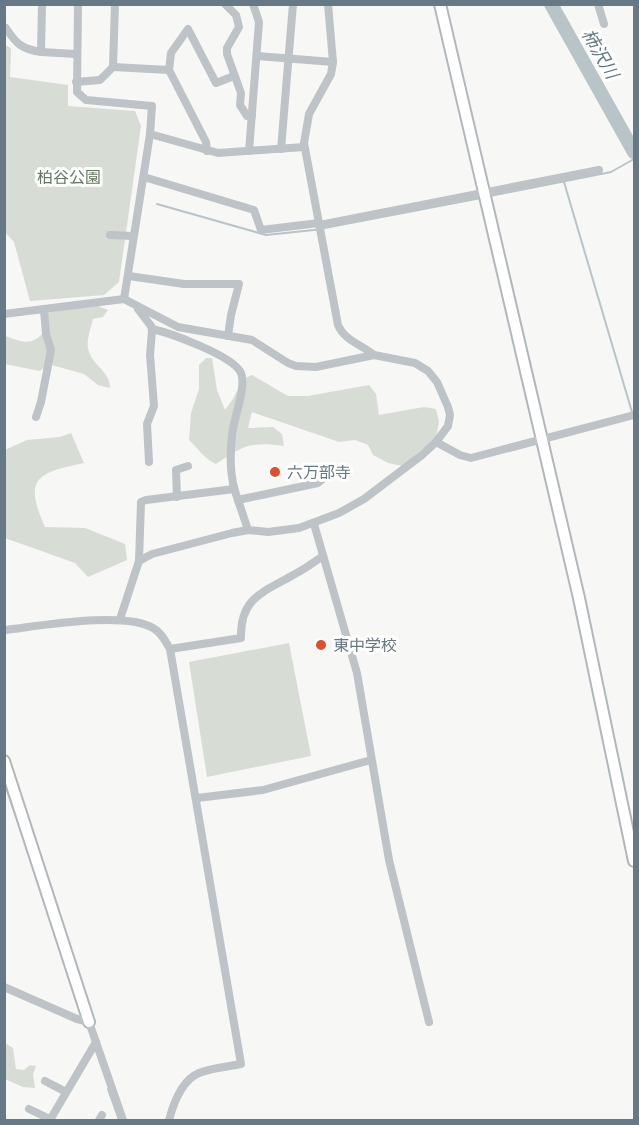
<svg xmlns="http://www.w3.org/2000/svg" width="639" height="1125" font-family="Poppins,'Noto Sans JP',sans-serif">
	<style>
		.green { fill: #d7dcd4 }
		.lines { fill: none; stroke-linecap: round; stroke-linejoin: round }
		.stream { stroke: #b8c4c8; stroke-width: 2 }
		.river { stroke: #b8c4c8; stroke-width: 14 }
		.secondary-casing { stroke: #b1b7bb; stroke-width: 14 }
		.street { stroke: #bec3c7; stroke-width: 8 }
		.secondary { stroke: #fff; stroke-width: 10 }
		.poi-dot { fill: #df4e2d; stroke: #fff; stroke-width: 2 }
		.labels { text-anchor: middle; stroke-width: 6; stroke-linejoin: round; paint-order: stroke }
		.park-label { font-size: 16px; fill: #667762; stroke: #fff }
		.poi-label { font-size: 16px; fill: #677985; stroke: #fff; text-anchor: start }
		.water-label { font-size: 18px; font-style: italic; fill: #637a81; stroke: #fff }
	</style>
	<rect width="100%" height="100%" fill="#f7f7f5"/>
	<g class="green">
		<polygon points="5,45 11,48 10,77 68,85 68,106 135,111 141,126 119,282 104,295 30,301 14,242 5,232"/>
		<path d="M79 306H98L108 310 103 317 93 319C91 328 85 342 89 352 94 366 110 372 110 388L98 385 84 374 48 364 40 371 5 364V336C23 342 31 347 45 331L44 314Z"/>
		<path d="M206 358H212L217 390 225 410 233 399 243 379 252 375 288 396H308L369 385 376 394 379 415 424 407 436 409 439 422 436 437 403 466 388 463 373 455 368 445 355 440 339 442 252 412 248 428 273 427 282 434 284 446C250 441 243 446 216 464 203 458 199 449 189 440L191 413 199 389V365Z"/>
		<path d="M71 433 84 463C37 473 23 478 45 527L85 528 125 544 127 560 88 577 75 563 5 538V450L27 440 60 437Z"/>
		<polygon points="289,643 311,756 207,777 189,662"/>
		<polygon points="5,1043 13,1048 16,1069 24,1070 30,1065 36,1066 33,1074 35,1088 23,1087 5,1079"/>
	</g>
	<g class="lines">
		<g class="stream">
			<polyline points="564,182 632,412"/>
			<polyline points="490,196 611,172 634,159"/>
			<polyline points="157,204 266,235 314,230 481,198"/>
			<polyline points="4,782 26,845"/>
			<polyline points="108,1089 119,1120"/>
		</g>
		<polyline class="river" points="551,4 634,152"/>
		<g class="secondary-casing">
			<g id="secondary">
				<polyline points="440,4 579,598 634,861"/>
				<polyline points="4,761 89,1022"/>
			</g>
		</g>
		<g class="street">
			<polyline points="42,4 41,52 76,54"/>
			<polyline points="78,4 77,92 86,100 152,106 150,134 124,299"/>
			<polyline points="225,4 236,15 239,27 227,48 227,54 241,93 240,105 247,116 252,115"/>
			<path d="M328 4 333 62 331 74 309 114 304 143 338 325C344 340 362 345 374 355"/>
			<polyline points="598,4 604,24"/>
			<path d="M6 28C16 44 22 49 41 52"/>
			<polyline points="257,56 333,62"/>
			<polyline points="113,67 169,70"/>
			<polyline points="76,82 100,80 113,67 115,4"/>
			<polyline points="150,134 218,153 304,147"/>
			<polyline points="281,149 293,4"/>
			<polyline points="207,151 206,142 169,70 171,53 188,29 216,83 234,76"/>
			<polyline points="249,151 259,22 253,4"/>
			<polyline points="144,177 254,210 261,230 319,223"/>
			<polyline points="320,225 599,170"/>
			<polyline points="110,235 133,236"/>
			<polyline points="129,276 184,284 239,284 231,315 228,336"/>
			<polyline points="138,309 151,326 152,331 150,355 154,406 147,424 149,462"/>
			<polyline points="4,314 124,299 178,327 252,340 288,363 296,366 316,367 374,355 415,363 428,371 437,382 448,407 450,415 448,426 436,442 422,455 364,499 339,513 299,528 268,532 248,530 232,533 152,554 139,561"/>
			<path d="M152 329C170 333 234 356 241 373 247 387 233 419 232 436 230 453 230 474 235 491 239 504 244 517 248 530"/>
			<polyline points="36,417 41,402 51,350 46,334 44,310"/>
			<polyline points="436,442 460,455 471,458 634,415"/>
			<polyline points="177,497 176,470 188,466"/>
			<polyline points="238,500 318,483 325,477 325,472"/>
			<polyline points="314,524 357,673 389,860 429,1022"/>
			<polyline points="120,619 139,561 141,502 146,500 234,489"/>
			<path d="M4 630C40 626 124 611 153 628 162 633 165 641 170 649L241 1064C227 1067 212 1068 199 1073 182 1080 173 1105 169 1120"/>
			<path d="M170 649 241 638C240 597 264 592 295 574 305 569 314 562 323 556"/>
			<polyline points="197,798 263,790 371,760"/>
			<polyline points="4,987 77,1019 89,1022 123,1120"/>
			<polyline points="45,1081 66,1092"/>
			<polyline points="29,1109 50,1119"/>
			<polyline points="50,1120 96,1042"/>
			<polyline points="99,1120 102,1115"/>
		</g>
		<use href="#secondary" class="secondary"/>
	</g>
	<g class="poi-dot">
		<circle cx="275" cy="472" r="6"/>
		<circle cx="321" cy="645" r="6"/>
	</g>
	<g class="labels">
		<g class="park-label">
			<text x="69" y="183">柏谷公園</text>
		</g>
		<g class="poi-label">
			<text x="287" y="478">六万部寺</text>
			<text x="333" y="651">東中学校</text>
		</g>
		<g class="water-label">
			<text transform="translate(600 54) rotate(60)" y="6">柿沢川</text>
		</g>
	</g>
	<rect width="639" height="1125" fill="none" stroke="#677985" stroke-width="12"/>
</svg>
